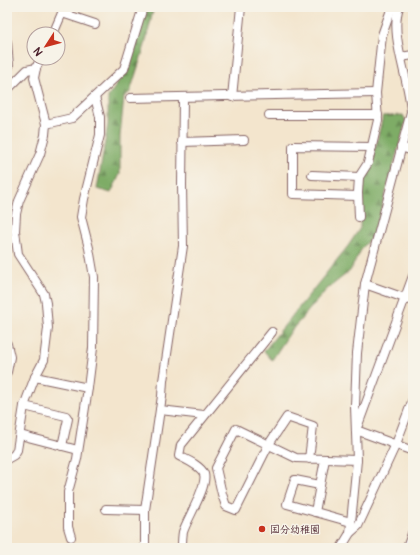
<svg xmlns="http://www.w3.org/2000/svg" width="420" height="555" font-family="Pangolin,'Klee One',sans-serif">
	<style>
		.forest { fill: url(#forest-firs); stroke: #646648 }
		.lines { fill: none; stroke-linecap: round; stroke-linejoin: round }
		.street-casing { stroke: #856464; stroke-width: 10 }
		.street { stroke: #fff; stroke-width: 8 }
		.poi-dot { fill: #c8321e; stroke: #f7f3e8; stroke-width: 1.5 }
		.labels { text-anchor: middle; stroke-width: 3; stroke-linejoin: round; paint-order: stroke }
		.poi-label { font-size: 10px; font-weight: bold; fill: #4a1f2b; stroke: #f7f3e8; text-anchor: start }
	</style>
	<defs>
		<pattern id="forest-firs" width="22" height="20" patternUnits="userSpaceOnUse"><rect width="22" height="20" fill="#7eac66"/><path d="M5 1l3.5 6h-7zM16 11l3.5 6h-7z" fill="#698b54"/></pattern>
	</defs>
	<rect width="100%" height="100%" fill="#f7f3e8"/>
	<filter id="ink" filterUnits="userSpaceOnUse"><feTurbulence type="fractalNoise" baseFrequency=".025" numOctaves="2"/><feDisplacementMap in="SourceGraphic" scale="8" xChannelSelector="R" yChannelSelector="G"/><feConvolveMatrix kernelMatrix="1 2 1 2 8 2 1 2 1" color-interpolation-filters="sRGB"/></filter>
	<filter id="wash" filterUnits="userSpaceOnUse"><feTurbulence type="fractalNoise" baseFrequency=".012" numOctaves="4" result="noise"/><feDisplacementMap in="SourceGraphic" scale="16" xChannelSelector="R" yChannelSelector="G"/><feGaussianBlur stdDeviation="0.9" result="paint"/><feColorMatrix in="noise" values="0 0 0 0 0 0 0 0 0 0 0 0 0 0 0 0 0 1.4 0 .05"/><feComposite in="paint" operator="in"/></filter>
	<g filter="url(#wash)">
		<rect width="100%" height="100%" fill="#f3e5cd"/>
		<g class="forest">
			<polygon points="144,7 154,7 145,45 130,92 124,97 120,136 120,174 111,193 97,189 108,124 108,97 115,87 128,65"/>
			<polygon points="403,115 406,121 374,235 362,248 350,271 326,290 291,331 272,360 264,351 348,246 360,228 361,178 372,161 383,116"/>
		</g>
	</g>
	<g filter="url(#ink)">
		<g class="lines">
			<g class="street-casing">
				<g id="street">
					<polyline points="62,13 95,24"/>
					<polyline points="53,34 62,13 64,7"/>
					<polyline points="7,42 9,66"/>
					<polyline points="401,57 413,55"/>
					<polyline points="7,90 27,70 36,68"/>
					<polyline points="232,97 241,7"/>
					<polyline points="130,98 376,93"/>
					<polyline points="269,115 378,115"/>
					<polyline points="46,124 72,118 124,69 143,7"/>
					<polyline points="182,142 244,140"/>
					<polyline points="401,147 413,151"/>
					<polyline points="312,175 359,177"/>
					<polyline points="358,196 293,194 293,146 372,147"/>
					<polyline points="359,217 358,193 359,177 368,163 378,120 376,93 382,35 392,7"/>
					<polyline points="365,284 413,301"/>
					<polyline points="7,344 10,357 7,372"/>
					<polyline points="35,377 88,388"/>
					<polyline points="24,406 66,416 68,419 62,446"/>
					<polyline points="160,410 204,415"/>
					<polyline points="358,425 413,276"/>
					<polyline points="356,430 413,451"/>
					<polyline points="20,435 78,450"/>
					<polyline points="7,459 14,455 17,450 24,406 35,377 44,360 48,328 46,303 44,294 18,254 15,231 16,214 19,201 40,154 45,135 46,124 34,78 36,68 41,58"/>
					<polyline points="309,459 313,426 287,417 269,444 236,510 226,506 222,494 216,468 236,429 296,458 357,460"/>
					<polyline points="320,485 295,480 287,504 351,522"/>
					<polyline points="106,509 145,510"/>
					<polyline points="315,512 325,459"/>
					<polyline points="350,533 358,526 396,444 413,399"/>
					<polyline points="71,537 68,527 68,492 77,459 88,388 93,348 94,277 89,248 81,217 84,199 100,135 100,117 95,97"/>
					<polyline points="145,548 145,510 162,396 163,381 183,246 182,185 183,98"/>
					<path d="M182 548C182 543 182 537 183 532 187 519 208 486 204 474 201 466 187 460 179 456L181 445 272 332"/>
					<polyline points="219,548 220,548"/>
					<path d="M341 548 350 533 357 460 355 406 357 353 365 284 411 112C410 80 389 36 399 7"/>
					<polyline points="407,548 413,531"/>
				</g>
			</g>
			<use href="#street" class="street"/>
		</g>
	</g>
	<circle class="poi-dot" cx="262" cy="529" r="4"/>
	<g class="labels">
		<g class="poi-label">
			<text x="270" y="533">国分幼稚園</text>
		</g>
	</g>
	<rect width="420" height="555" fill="none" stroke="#f7f3e8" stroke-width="24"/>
	<g transform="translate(46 46) rotate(234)"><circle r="19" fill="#f7f3e8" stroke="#b29e9c"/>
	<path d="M0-3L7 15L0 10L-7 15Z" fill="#c8321e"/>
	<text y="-6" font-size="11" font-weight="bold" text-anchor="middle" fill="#4a1f2b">N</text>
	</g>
</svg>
